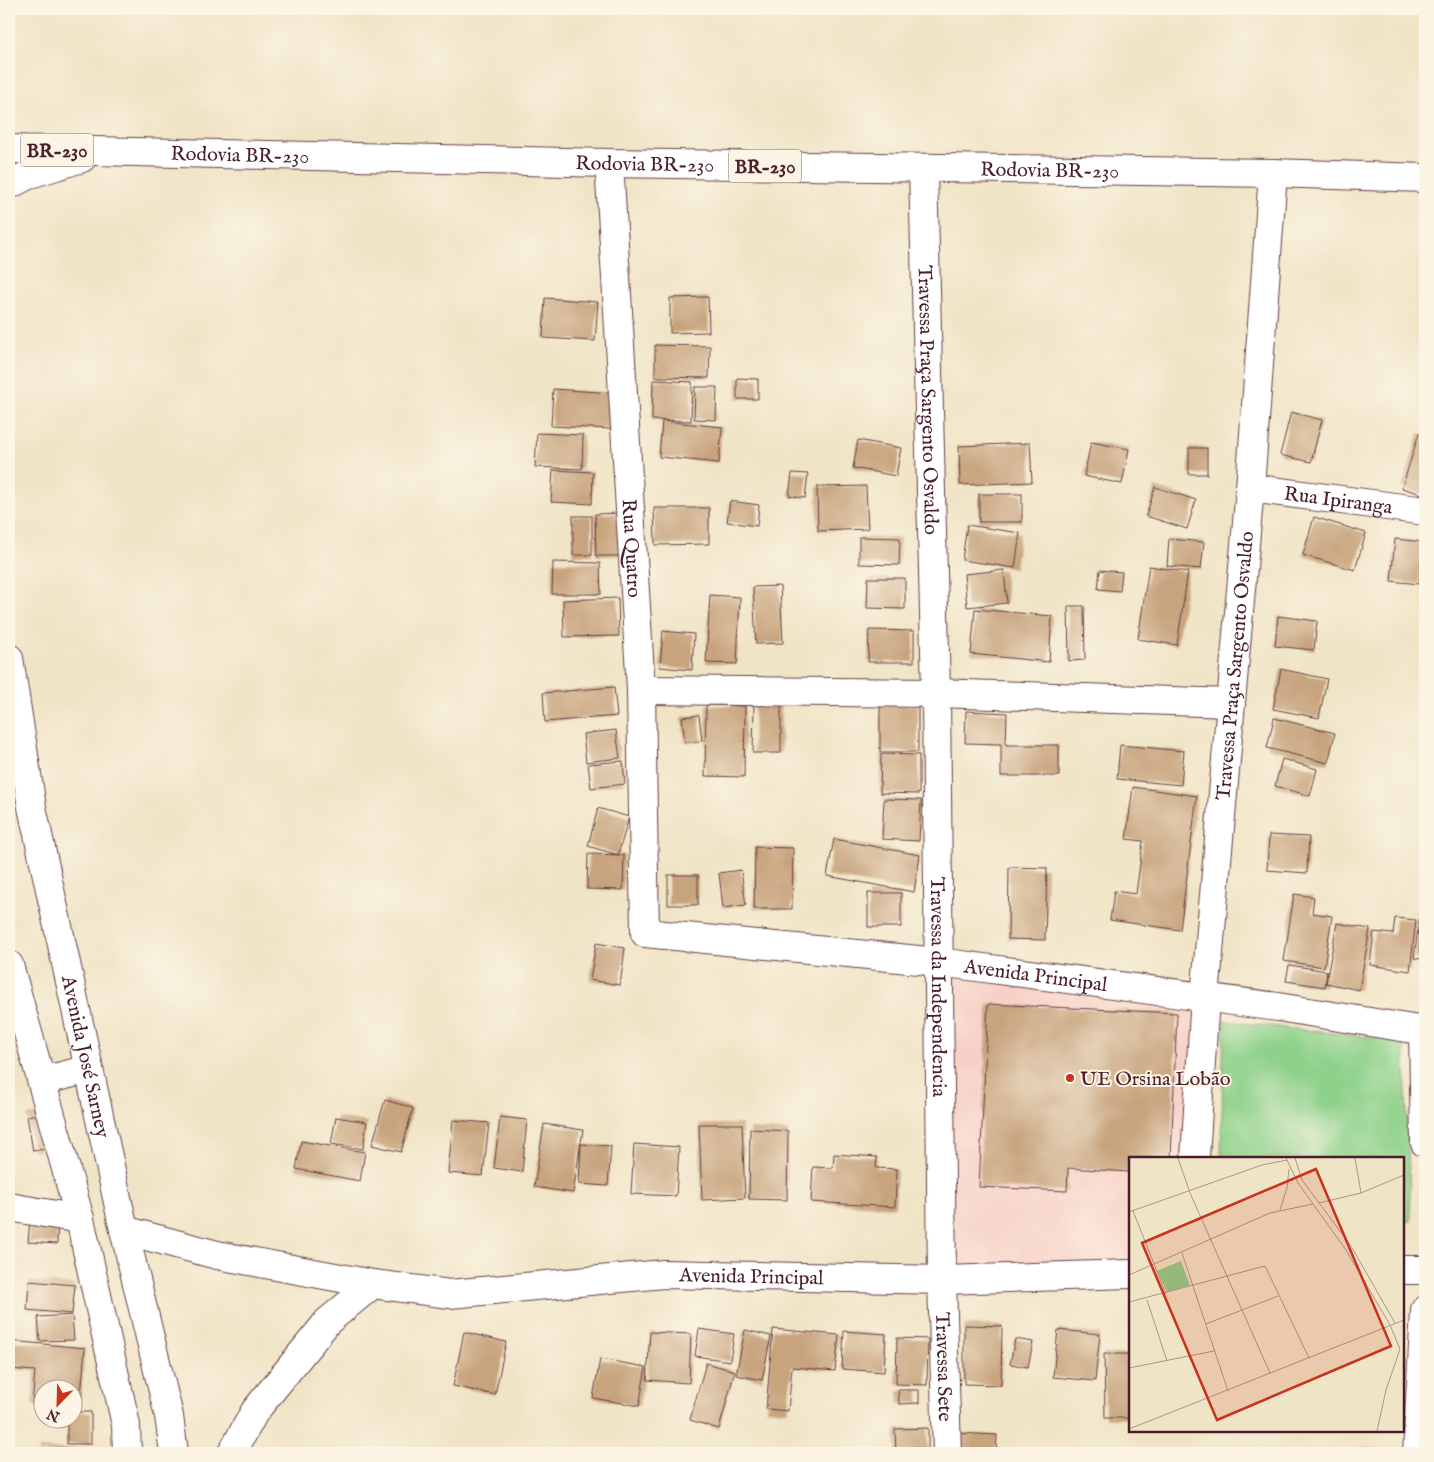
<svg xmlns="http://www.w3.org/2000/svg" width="1434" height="1462" font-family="'IM FELL English',serif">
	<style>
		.built { fill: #f7d1c7 }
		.green { fill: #8dd18a; stroke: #6c785a }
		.building { fill: #c8a47e }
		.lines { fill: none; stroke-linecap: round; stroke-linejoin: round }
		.minor-casing { stroke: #633d42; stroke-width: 30 }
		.secondary-casing { stroke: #633d42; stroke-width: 30 }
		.primary-casing { stroke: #633d42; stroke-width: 30 }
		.minor { stroke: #fff; stroke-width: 28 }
		.secondary { stroke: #fff; stroke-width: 28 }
		.primary { stroke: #fff; stroke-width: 28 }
		.poi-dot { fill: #c8321e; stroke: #fcf5e5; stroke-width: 2 }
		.labels { text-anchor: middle; stroke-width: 4; stroke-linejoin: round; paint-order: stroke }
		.shield { fill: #fcf5e5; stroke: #7f5f63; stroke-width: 1 }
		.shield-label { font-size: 19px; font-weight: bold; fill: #4a1f2b }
		.street-label { font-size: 20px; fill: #4a1f2b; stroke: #fcf5e5 }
		.poi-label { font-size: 20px; fill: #4a1f2b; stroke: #fcf5e5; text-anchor: start }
		.inset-road { fill: none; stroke: #ae9588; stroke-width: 1 }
		.view { fill: #c8321e; fill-opacity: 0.15; stroke: #c8321e; stroke-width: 2.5 }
		.inset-edge { fill: none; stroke: #4a1f2b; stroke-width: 2.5 }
	</style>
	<rect width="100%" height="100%" fill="#fcf5e5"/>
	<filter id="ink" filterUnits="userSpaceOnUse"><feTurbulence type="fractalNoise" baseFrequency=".02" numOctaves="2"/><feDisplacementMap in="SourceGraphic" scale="10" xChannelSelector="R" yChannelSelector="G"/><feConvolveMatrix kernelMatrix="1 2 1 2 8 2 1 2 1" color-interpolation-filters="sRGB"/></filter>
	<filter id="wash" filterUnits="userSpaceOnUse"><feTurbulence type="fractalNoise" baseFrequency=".0096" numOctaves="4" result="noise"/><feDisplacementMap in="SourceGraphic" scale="20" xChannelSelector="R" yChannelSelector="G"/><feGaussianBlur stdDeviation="1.12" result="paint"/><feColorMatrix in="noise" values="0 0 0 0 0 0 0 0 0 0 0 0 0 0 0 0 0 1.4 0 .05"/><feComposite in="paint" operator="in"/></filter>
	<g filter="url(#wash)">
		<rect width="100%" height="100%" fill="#f0e4c6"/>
		<polygon class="built" points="939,962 1205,997 1195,1158 1130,1158 1130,1274 942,1280"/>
		<polygon class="green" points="1224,1021 1404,1041 1411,1221 1403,1221 1403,1158 1221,1158"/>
		<g id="blocks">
			<g class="building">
				<polygon points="708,297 709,332 670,333 670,298"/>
				<polygon points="545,298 598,302 595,341 543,338"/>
				<polygon points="655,345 710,346 709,378 655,377"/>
				<polygon points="737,378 758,379 758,399 737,399"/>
				<polygon points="653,380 692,382 691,421 652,420"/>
				<polygon points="695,387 717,387 716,420 694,419"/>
				<polygon points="553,389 613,393 611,429 551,426"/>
				<polygon points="1291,412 1322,420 1311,462 1280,455"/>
				<polygon points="662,421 722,427 719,463 659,457"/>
				<polygon points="537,433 583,435 582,469 535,467"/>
				<polygon points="1419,433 1425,435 1425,495 1402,488"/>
				<polygon points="858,440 901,448 896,476 853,468"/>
				<polygon points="1091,442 1129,449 1122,484 1084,476"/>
				<polygon points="1030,443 1032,482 960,485 959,446"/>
				<rect x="1189" y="448" width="18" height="26"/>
				<polygon points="553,470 593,472 592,504 551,502"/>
				<polygon points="792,473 808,474 805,498 789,496"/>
				<polygon points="866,486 868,529 818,531 817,487"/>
				<polygon points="1155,487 1196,500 1187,529 1146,516"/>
				<rect x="979" y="494" width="43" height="28"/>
				<polygon points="730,501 759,505 757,526 727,522"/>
				<polygon points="654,508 709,508 709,544 655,545"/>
				<polygon points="620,513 621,556 596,556 595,514"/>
				<rect x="573" y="516" width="19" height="39"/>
				<polygon points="1314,517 1366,533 1355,570 1303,555"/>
				<polygon points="967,525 1020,533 1015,568 962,560"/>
				<polygon points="859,537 900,538 899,565 859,564"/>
				<polygon points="1169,539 1204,542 1201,569 1167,566"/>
				<polygon points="1395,539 1424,542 1419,584 1391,581"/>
				<polygon points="553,562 600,563 601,594 552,594"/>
				<polygon points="1149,566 1188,572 1177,645 1138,639"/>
				<polygon points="1004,570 1007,603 967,607 964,574"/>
				<polygon points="1100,570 1122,572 1120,591 1098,589"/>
				<polygon points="868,578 905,578 905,609 867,608"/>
				<polygon points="780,586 783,643 756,644 753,587"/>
				<polygon points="710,595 740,597 737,664 706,663"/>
				<polygon points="618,598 619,636 564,637 563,600"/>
				<polygon points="1068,606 1084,606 1085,660 1069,661"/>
				<polygon points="975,609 1052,616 1049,662 971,654"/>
				<polygon points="1278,616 1317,621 1314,650 1275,646"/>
				<polygon points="869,630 914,631 914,662 868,662"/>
				<polygon points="663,631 694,634 692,670 660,667"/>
				<polygon points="1281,669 1327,679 1319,718 1273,709"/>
				<polygon points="614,687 617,716 545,722 543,693"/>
				<polygon points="754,704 781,704 781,753 753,753"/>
				<polygon points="706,705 745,706 744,777 705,776"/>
				<rect x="880" y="705" width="38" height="47"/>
				<polygon points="966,711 1007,713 1006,745 1059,745 1059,776 1001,776 1001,744 965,743"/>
				<polygon points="699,715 702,741 685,743 682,717"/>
				<polygon points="1274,718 1335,733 1328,763 1267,748"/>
				<polygon points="616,730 620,758 586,762 583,734"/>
				<polygon points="1120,745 1184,751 1181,785 1117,779"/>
				<polygon points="881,754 919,755 919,794 880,793"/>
				<polygon points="1282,759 1317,769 1310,796 1275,786"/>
				<polygon points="623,761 625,784 591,788 588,764"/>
				<polygon points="1133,787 1197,796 1180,930 1110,920 1114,891 1136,894 1143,841 1126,839"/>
				<polygon points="884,799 921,800 919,841 882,839"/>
				<polygon points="598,808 629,817 618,855 588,846"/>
				<polygon points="1269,835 1309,837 1307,873 1267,870"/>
				<polygon points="834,839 920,855 914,892 827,876"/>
				<polygon points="755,847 793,848 792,909 754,909"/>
				<polygon points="588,854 624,855 623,890 587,889"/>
				<polygon points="1009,867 1047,868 1045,940 1008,939"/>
				<polygon points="741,870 746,905 723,908 719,873"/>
				<rect x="668" y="875" width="30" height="30"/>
				<rect x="868" y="893" width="33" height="34"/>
				<polygon points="1294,894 1314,897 1312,913 1332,916 1324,967 1284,961"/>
				<polygon points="1420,914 1425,915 1425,960 1414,958"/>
				<polygon points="1395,918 1416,920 1410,971 1370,965 1374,932 1393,934"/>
				<polygon points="1337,923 1370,929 1359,990 1326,983"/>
				<polygon points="596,943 625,948 620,985 590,980"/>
				<polygon points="1289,965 1327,971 1325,987 1286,981"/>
				<polygon points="988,1004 1177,1013 1171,1158 1130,1158 1130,1172 1068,1168 1067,1191 979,1187"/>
				<polygon points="385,1100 413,1108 401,1152 372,1145"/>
				<polygon points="43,1113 49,1148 33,1151 27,1116"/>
				<polygon points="336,1117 367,1122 363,1149 331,1144"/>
				<polygon points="500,1117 527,1120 522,1172 494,1168"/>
				<polygon points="453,1120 489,1123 483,1176 448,1173"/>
				<polygon points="544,1124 583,1130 573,1193 534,1187"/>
				<polygon points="699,1124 742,1124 745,1198 702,1200"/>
				<polygon points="750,1129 788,1131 787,1200 749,1199"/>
				<polygon points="301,1141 365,1152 360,1181 296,1169"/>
				<polygon points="581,1144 611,1146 608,1186 579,1184"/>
				<polygon points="634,1144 679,1147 676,1196 631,1194"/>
				<polygon points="834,1154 877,1157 876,1168 897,1169 895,1207 811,1202 813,1167 833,1168"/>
				<polygon points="30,1219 58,1221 57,1244 28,1242"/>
				<polygon points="29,1281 75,1285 72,1314 27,1310"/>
				<polygon points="72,1315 74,1340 40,1341 38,1317"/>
				<polygon points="964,1325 1002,1326 1001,1385 964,1384"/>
				<polygon points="699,1329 734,1334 730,1361 695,1356"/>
				<polygon points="773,1329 839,1335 835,1371 792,1367 788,1411 766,1409"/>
				<polygon points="745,1330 771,1336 762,1380 736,1375"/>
				<polygon points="1058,1330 1100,1334 1095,1381 1053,1377"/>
				<polygon points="844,1331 886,1334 884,1372 842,1369"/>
				<polygon points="464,1332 506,1342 495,1395 453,1386"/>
				<polygon points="650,1332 691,1334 689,1383 647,1380"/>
				<polygon points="897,1338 928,1339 927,1385 896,1384"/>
				<polygon points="1015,1339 1033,1342 1028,1367 1010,1364"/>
				<polygon points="11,1341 85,1348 80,1409 72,1409 72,1390 42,1390 42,1406 32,1405 35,1371 9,1369"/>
				<polygon points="1104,1354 1130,1354 1130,1418 1105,1418"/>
				<polygon points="600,1359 646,1367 639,1406 593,1398"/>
				<polygon points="706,1363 735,1371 719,1429 690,1420"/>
				<polygon points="898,1390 919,1390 919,1403 899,1404"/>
				<polygon points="72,1412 91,1412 91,1444 67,1444 67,1420 72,1420"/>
				<polygon points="928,1428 928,1453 896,1453 895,1429"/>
				<polygon points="958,1433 997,1435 996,1453 957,1453"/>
				<polygon points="1361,1447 1391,1451 1390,1453 1360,1453"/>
				<polygon points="39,1448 91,1450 91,1453 39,1453"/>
			</g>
		</g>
	</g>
	<g filter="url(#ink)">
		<use href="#blocks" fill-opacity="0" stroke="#633d42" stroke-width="1"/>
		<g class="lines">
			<g class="minor-casing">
				<g id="minor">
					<path id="s1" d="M609 163 641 690 645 933 939 962 1278 1007 1425 1031"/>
					<path id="s2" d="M923 168 936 693 942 1280 947 1453"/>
					<path id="s3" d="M1250 488 1425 511"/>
					<polyline points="641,690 936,693 1231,703"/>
					<polyline points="1423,1031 1425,1143"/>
					<path id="s4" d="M1195 1158 1205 997 1250 488 1273 173"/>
					<polyline points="9,1207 80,1219"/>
					<path id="s5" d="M124 1230 217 1255 373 1284 450 1294 664 1274 942 1280 1130 1274"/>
					<polyline points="1403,1270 1425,1270"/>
					<polyline points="232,1453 255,1411 328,1321 373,1284"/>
					<polyline points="1417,1453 1425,1310"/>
				</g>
			</g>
			<g class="secondary-casing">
				<g id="secondary">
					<path id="s6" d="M9 658 32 807 124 1230 169 1416 174 1453"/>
					<polyline points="9,965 80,1219 126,1425 127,1453"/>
					<polyline points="42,1081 89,1069"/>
				</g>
			</g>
			<g class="primary-casing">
				<g id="primary">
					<path id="s7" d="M9 149 609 163 1273 173 1425 178"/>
					<polyline points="9,185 30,174 82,158"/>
				</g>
			</g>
			<use href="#minor" class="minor"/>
			<use href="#secondary" class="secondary"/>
			<use href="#primary" class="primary"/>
		</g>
	</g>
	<circle class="poi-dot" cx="1070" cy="1078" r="5"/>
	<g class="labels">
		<g class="shield">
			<rect x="21" y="133.5" width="72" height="33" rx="4"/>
			<rect x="729" y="149.5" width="72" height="33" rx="4"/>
		</g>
		<g class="shield-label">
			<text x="57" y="157">BR-230</text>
			<text x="765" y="173">BR-230</text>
		</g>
		<g class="street-label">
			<text dy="7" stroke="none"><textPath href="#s7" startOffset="231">Rodovia BR-230</textPath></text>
			<text dy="7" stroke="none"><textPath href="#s7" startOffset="636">Rodovia BR-230</textPath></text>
			<text dy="7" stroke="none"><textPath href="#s7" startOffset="1041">Rodovia BR-230</textPath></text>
			<text dy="7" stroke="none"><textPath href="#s2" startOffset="232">Travessa Praça Sargento Osvaldo</textPath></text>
			<text dy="7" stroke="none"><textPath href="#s3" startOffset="89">Rua Ipiranga</textPath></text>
			<text dy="7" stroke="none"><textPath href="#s1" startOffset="386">Rua Quatro</textPath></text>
			<text dy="7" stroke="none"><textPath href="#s4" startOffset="494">Travessa Praça Sargento Osvaldo</textPath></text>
			<text dy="7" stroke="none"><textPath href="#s1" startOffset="1164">Avenida Principal</textPath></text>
			<text dy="7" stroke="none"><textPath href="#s2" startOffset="819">Travessa da Independencia</textPath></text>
			<text dy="7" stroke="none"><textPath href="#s6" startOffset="406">Avenida José Sarney</textPath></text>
			<text dy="7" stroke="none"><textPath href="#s5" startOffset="635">Avenida Principal</textPath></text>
			<text dy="7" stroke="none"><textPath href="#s2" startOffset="1199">Travessa Sete</textPath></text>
		</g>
		<g class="poi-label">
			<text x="1080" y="1085">UE Orsina Lobão</text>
		</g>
	</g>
	<g transform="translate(1129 1157)">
		<rect width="275" height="275" fill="#f0e4c6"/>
		<path d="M52 104 61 128 38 135 28 114Z" fill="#8dd18a"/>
		<path class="inset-road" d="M49 1 61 36 141 216M157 1 169 26 217 93 261 168M166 1 173 23 222 89 266 166M226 1 232 36M190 46 232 36 275 18M151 53 158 31 160 12M4 54 37 137M0 55 133 8 158 3M53 96 99 234M0 118 141 56 184 47M18 143 38 204M0 145 136 109 180 201M77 167 149 139M0 211 85 194M0 272 275 163M248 274 257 233 271 192 261 168"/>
		<path class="view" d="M187 12 262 189 88 263 13 86Z"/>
		<rect width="275" height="275" class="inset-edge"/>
	</g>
	<rect width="1434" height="1462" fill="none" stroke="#fcf5e5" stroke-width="30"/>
	<g transform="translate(58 1404) rotate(203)"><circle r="24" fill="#fcf5e5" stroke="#b59f9b"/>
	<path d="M0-4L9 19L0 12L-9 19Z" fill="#c8321e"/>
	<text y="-8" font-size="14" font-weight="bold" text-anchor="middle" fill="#4a1f2b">N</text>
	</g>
</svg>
